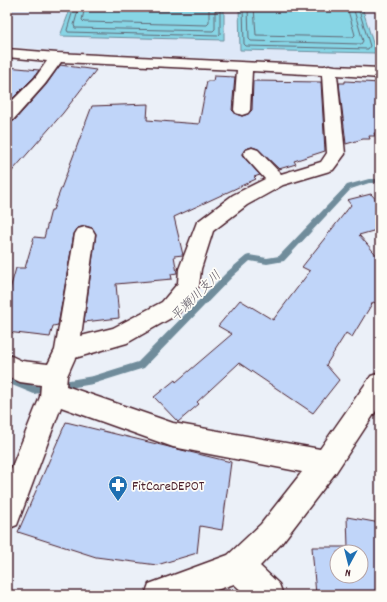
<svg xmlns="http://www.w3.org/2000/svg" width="387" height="602" font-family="Dekko,'Klee One',sans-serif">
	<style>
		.built { fill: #dee8f8 }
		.water { fill: #87d5e5; stroke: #6f8c9b }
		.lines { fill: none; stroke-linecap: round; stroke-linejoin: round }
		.shore { stroke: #626875; stroke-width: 1 }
		.stream { fill: #6f8c9b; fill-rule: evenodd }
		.building { fill: #c0d5f9; stroke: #4a1f2b; fill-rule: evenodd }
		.minor-casing { stroke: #4a1f2b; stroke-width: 3 }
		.minor { fill: #fdfcf7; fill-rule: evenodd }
		.labels { text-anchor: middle; stroke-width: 3.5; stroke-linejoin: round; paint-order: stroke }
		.water-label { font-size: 13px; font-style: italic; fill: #5c5663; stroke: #fdfcf7 }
		.near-poi-label { font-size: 14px; fill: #4a1f2b; stroke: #fdfcf7; text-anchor: start }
	</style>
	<rect width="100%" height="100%" fill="#ebf0f8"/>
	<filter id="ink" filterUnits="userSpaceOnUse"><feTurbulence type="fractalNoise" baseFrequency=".025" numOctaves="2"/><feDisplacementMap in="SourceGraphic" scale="8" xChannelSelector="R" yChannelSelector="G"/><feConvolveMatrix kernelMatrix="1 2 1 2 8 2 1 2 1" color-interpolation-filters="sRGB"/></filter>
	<g filter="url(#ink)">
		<polygon class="built" points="7,7 380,7 380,66 53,51 7,46"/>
		<g class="water">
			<polygon points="71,7 224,7 224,40 60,36"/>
			<polygon points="239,7 362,7 376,53 240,50"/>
		</g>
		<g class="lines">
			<g class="shore">
				<polyline points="74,7 67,30 68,32 218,36 220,34 220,7"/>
				<polyline points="79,7 74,25 75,28 213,31 215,29 215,7"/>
				<polyline points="85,7 82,20 84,22 207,25 209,23 209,7"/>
				<polyline points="243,7 244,44 246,46 368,49 370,46 358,7"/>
				<polyline points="248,7 249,39 251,41 361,44 363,41 353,7"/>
				<polyline points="254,7 256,35 353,37 355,35 347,7"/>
			</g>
			<polygon class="stream" points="369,179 380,179 380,183 369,183 351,189 284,261 267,264 250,261 233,276 144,368 93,384 34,394 7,383 7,375 34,386 93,376 138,362 227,272 246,256 249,255 267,258 279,256 347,185"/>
		</g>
		<g class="building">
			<polygon points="60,65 96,70 63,113 7,177 7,122 14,121 46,85"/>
			<polygon points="7,67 39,70 34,77 7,104"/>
			<polygon points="214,76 235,77 232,110 236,114 242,116 248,114 252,110 253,81 321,82 325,151 294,161 296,164 279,169 258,149 252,147 245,149 242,155 260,175 254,177 256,179 174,217 183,255 174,256 177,273 171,274 172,279 116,284 119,318 84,322 96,234 92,228 85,226 78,228 74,234 58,325 53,326 50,337 7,332 7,300 16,268 25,268 34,237 44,238 51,210 53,210 92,106 148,104 147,120 199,124 207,81 213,81"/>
			<polygon points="345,81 380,83 380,133 374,133 375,136 369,136 370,139 363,139 346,144 339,83 345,83"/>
			<polygon points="371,194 380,204 380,229 359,235 380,259 380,305 373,302 352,337 346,333 326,365 339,380 313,413 239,363 197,402 199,404 178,422 154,397 175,380 176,382 232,334 218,326 240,300 273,320 310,271 302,267 351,205 347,200"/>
			<polygon points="66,422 231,462 222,530 200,526 197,553 157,565 96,557 18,532"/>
			<path d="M347 517 380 523V595H316L312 547H348ZM337 552H361V576H337Z"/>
		</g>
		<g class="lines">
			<g class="minor-casing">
				<polygon id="minor" points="7,49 57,53 324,66 329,65 335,66 380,68 380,78 337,75 345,154 333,170 283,185 247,205 213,231 201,269 199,286 178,314 127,343 75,358 67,376 66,386 173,423 320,449 371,376 380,373 380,405 336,472 281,544 260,566 279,584 283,595 246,595 234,584 202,595 145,595 149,584 228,555 261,524 302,472 173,447 61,407 17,525 7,529 7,479 40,397 41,385 20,382 7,376 7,354 22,361 48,364 55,350 75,234 78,229 85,227 92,229 95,234 81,336 113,328 162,302 178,283 179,269 197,222 233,195 265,179 246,158 243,154 246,150 252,148 258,150 281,174 321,162 327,153 322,75 252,71 250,110 248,113 242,115 236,113 234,110 237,70 61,62 45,84 13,120 7,121 7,106 35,78 47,61 7,57"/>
			</g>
			<use href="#minor" class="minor"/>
		</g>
	</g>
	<defs>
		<g id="pharmacy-pin" transform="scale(1)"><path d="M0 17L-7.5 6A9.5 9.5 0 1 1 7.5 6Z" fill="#1f6fb2" stroke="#fdfcf7"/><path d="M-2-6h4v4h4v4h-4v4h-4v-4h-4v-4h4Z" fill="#fff"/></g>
	</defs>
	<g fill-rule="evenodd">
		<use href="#pharmacy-pin" x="118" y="485"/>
	</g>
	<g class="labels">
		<g class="water-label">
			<text transform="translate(195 295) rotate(-45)" y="5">平瀬川支川</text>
		</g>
		<g class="near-poi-label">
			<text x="132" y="490">FitCareDEPOT</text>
		</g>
	</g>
	<rect width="387" height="602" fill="none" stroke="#fdfcf7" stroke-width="24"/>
	<rect x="12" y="12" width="363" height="578" fill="none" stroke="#4a1f2b" stroke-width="1.5" filter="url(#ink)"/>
	<g transform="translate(349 564) rotate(187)"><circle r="19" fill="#fdfcf7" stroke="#b5a4a5"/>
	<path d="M0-3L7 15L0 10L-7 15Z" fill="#1f6fb2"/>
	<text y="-6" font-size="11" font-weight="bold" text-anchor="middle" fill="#4a1f2b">N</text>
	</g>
</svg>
